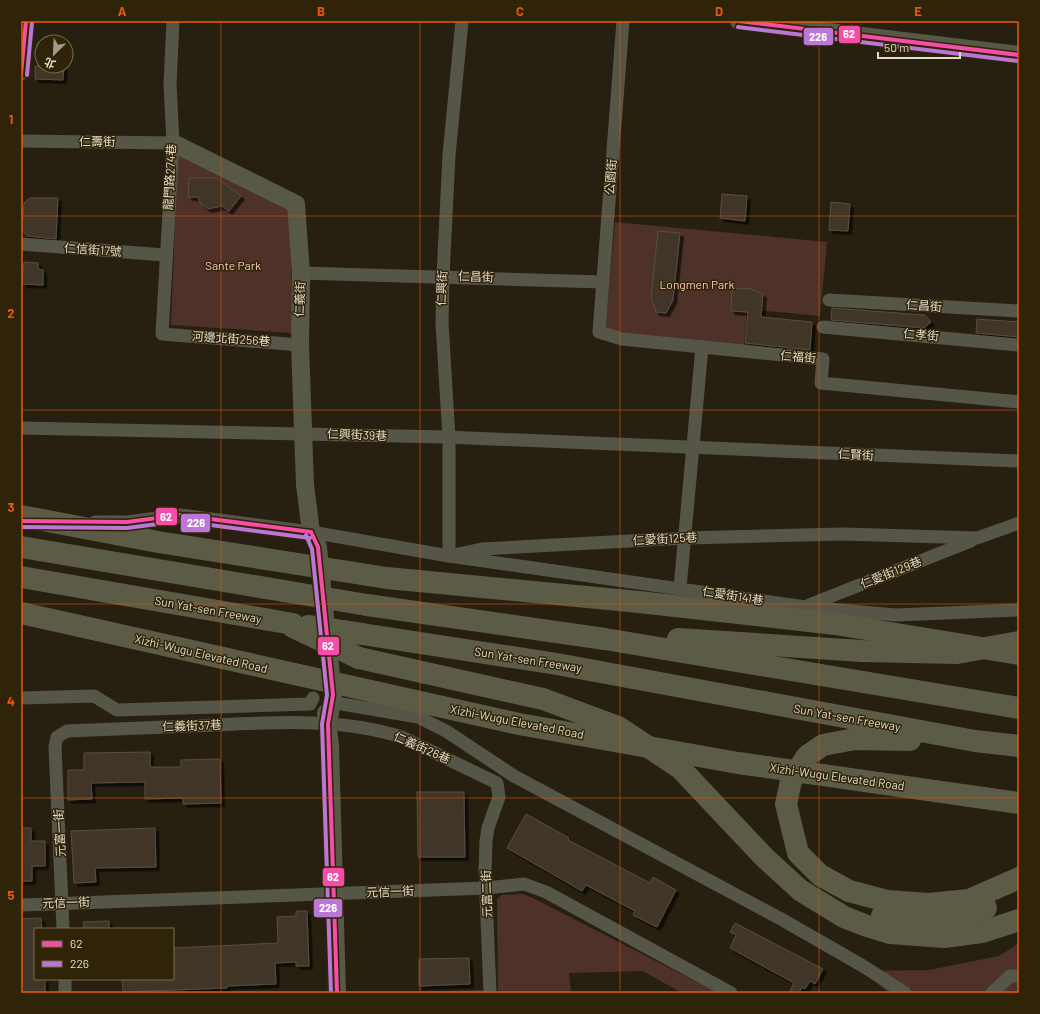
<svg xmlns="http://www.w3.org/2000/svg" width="1040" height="1014" font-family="Barlow,'Noto Sans TC',sans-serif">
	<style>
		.green { fill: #4e3128 }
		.building { fill: #413628; stroke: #564e42; filter: url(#shadow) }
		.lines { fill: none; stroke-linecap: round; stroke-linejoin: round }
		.street { stroke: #565648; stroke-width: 13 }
		.secondary { stroke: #585847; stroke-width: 18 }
		.highway { stroke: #5c5b45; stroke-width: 22 }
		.highway-bridge { stroke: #5c5b45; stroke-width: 22 }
		.bus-1-casing { stroke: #302408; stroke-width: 7 }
		.bus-2-casing { stroke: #302408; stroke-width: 7 }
		.bus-1 { stroke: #f54da8; stroke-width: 4 }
		.bus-2 { stroke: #ba77d6; stroke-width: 4 }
		.grid { fill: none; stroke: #e8590c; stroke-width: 1; stroke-opacity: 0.55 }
		.labels { text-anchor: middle; stroke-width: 3; stroke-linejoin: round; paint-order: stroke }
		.street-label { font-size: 12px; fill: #e2dacb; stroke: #302408 }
		.park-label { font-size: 12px; fill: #ffcabd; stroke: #302408 }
		.line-badge { stroke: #302408; stroke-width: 1.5 }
		.badge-label { font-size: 11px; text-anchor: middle; font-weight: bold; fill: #fff }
		.neatline { fill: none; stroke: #e8590c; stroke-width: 1.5 }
		.grid-label { font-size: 13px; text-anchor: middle; font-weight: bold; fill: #e8590c }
	</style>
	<defs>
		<filter id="shadow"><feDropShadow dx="3.5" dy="3.5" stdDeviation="0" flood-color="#0009"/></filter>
	</defs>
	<rect width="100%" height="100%" fill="#272011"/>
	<g class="green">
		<polygon points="178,149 290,207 293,333 171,325"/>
		<polygon points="615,222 827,242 820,316 747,309 744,345 605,332"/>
		<polygon points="523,894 533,898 718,993 682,993 643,971 569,973 571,993 498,993 497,899 502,895"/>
		<polygon points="1019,943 1019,993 889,993 862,971 929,970 999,956"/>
		<polygon points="483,990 483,993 382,993"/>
	</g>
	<g class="building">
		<polygon points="35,66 64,66 63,80 35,79"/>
		<polygon points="189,178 217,178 241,196 229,211 222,206 208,209 201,204 198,197 188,197"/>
		<polygon points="722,194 747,196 745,221 720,218"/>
		<polygon points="30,198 58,198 56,239 27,236 22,230 24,203"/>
		<polygon points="831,202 850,204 848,231 829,230"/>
		<polygon points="658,231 680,233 673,300 666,313 656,312 651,298"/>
		<polygon points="24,262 38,263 38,269 43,270 43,285 22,284"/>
		<polygon points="739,288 751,289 763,294 761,317 812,322 810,350 745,343 748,312 731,311 732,291"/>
		<polygon points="832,308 925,315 931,322 924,328 831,320"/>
		<polygon points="977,319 1019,322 1019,337 976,333"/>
		<polygon points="150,752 150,767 181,767 181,760 220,759 221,803 183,804 183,798 145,799 145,782 91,783 92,799 68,800 68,770 84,770 84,753"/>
		<polygon points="417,792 464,792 465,857 418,857"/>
		<polygon points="526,814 569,838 568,840 650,883 653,877 676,890 657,927 633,915 635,911 586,885 582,891 507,848"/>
		<polygon points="21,828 31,828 31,841 45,841 45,866 32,866 32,881 21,881"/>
		<polygon points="155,828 156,867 95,868 96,882 74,883 71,831"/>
		<polygon points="296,911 307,911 309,966 296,966 296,962 275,963 276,984 227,986 227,988 123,992 122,979 173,979 173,948 278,943 277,917 296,916"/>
		<polygon points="41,918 42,929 35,929 35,979 45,979 45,993 21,993 21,919"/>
		<polygon points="109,921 109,929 84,929 83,922"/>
		<polygon points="735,923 823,969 815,984 810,981 805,989 802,987 799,993 789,993 794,983 730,948 736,935 730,932"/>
		<polygon points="469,958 470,984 419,986 419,959"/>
	</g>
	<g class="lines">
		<g class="street">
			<polyline points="173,21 170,84 173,143 162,334 300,345"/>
			<polyline points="462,21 449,155 443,276 442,323 449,438 449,556 806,607 896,615 1019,610"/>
			<polyline points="623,21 599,332 622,339 823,359 821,383 1019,402"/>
			<polyline points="21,74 26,21"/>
			<polyline points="21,141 173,143"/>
			<polyline points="21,244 165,255"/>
			<polyline points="301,273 603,282"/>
			<polyline points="829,300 1019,311"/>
			<polyline points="823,327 1019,345"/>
			<polyline points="21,428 446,437 1019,461"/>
			<polyline points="95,522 127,522 180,515 311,532 449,556 482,549 686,538 843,534 977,538 1019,523"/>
			<polyline points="680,588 702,347"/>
			<polyline points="809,605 971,541"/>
			<polyline points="21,698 94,696 117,710 310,704 313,698"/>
			<polyline points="342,704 418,717 446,731 514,776 781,919 863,966 905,993"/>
			<polyline points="21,905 486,888 524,884 546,892 731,993"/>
			<path d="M63 929 55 747 57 737 67 731C117 729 166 727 215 725 278 722 342 718 402 737L497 783 499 797 488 828 486 841 485 871 490 993"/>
			<polyline points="65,979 65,993"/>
			<polyline points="992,993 1010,976 1019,976"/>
		</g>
		<g class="secondary">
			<polyline points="739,21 1019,55"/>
			<polyline points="173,143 296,204 301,273 300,345 305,485 311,532 318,547 333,695 328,724"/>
			<polyline points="326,713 330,745 337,993"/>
		</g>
		<g class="highway">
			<polyline points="21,547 284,591"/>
			<polyline points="21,577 293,624"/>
			<polyline points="367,605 605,639 1019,708"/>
			<polyline points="362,634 557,664 975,741 1019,746"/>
			<polyline points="678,639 862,651 957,653 1019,642"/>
			<polyline points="359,658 543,699 618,727 680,768 764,857 800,890 844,917 867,926 890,933 944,937 982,932 1019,920"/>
			<polyline points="910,740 855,739 823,745 807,756 791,781 786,804 798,853 820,875 849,891 887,901 928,904 969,900 1019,878"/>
			<path d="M882 916C917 922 951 920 986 908"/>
		</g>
		<g class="highway-bridge">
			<polyline points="21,516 158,542 387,578 639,602 835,624 1019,654"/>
			<polyline points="284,591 367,605"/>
			<polyline points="21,613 519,724 738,763 1019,803"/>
			<polyline points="308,626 362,634"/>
			<polyline points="293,627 359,658"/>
		</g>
		<g class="bus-1-casing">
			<g id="bus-1">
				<polyline points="739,21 1019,55"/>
				<polyline points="21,74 26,21"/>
				<polyline points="21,521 127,522 180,515 311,532"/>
				<polyline points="311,532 318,547 333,695 328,724 337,993"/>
			</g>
		</g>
		<g class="bus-2-casing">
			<g id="bus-2">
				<polyline points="738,27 1018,61"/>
				<polyline points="27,75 32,22"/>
				<polyline points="21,527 127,528 180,521 310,538"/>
				<polyline points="306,535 312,549 327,695 322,724 331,993"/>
			</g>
		</g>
		<use href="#bus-1" class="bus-1"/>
		<use href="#bus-2" class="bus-2"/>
	</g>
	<path class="grid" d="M221 21V993M420 21V993M620 21V993M819 21V993M21 216H1019M21 410H1019M21 604H1019M21 798H1019"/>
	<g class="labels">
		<g class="street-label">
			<text x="97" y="146">仁壽街</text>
			<text transform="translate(170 177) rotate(-87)" y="4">龍門路274巷</text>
			<text transform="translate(611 177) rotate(-86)" y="4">公園街</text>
			<text transform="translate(93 250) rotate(4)" y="4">仁信街17號</text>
			<text transform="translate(476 277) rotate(2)" y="4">仁昌街</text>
			<text transform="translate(442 288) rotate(-88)" y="4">仁興街</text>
			<text transform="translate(300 299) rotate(-88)" y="4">仁義街</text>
			<text transform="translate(924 306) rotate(4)" y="4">仁昌街</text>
			<text transform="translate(921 335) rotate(5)" y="4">仁孝街</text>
			<text transform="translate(231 339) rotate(4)" y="4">河邊北街256巷</text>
			<text transform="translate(798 357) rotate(5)" y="4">仁福街</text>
			<text transform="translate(357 435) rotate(2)" y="4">仁興街39巷</text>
			<text transform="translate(856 455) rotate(3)" y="4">仁賢街</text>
			<text transform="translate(665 539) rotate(-3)" y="4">仁愛街125巷</text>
			<text transform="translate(891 573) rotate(-22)" y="4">仁愛街129巷</text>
			<text transform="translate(733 596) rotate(9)" y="4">仁愛街141巷</text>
			<text transform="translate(208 610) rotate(10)" y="4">Sun Yat-sen Freeway</text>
			<text transform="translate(201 654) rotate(13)" y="4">Xizhi-Wugu Elevated Road</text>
			<text transform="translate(528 660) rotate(9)" y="4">Sun Yat-sen Freeway</text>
			<text transform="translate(847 718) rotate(10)" y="4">Sun Yat-sen Freeway</text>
			<text transform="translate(517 722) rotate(11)" y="4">Xizhi-Wugu Elevated Road</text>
			<text transform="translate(192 726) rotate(-2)" y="4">仁義街37巷</text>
			<text transform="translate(422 748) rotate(24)" y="4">仁義街26巷</text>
			<text transform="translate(837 777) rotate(8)" y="4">Xizhi-Wugu Elevated Road</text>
			<text transform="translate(60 833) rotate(-93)" y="4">元富一街</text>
			<text transform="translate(390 892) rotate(-2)" y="4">元信一街</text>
			<text transform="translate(487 894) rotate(-92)" y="4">元富二街</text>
			<text transform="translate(66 903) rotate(-2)" y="4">元信一街</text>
		</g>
		<g class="park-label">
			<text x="233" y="270">Sante Park</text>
			<text x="697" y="289">Longmen Park</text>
		</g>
	</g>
	<g class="line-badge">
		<rect x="838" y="25" width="23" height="19" rx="4" fill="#f54da8"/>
		<rect x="803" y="27" width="31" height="19" rx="4" fill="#ba77d6"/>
		<rect x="155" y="507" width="23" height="19" rx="4" fill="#f54da8"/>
		<rect x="180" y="513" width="31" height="20" rx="4" fill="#ba77d6"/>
		<rect x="317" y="636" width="23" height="20" rx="4" fill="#f54da8"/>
		<rect x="322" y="867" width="23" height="20" rx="4" fill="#f54da8"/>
		<rect x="313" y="898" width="30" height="20" rx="4" fill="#ba77d6"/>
	</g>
	<g class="badge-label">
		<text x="849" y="38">62</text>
		<text x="818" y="41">226</text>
		<text x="166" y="521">62</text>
		<text x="196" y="527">226</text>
		<text x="328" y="650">62</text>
		<text x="333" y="881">62</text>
		<text x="328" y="912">226</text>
	</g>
	<rect width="1040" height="1014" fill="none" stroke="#302408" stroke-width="44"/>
	<rect x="34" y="928" width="140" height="52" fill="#302408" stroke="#776d56"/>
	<rect x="42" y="941" width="20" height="6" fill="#f54da8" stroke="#776d56"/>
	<text x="70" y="948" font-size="12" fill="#e2dacb">62</text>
	<rect x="42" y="961" width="20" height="6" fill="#ba77d6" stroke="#776d56"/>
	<text x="70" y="968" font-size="12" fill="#e2dacb">226</text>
	<g transform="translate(54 54) rotate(204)"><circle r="19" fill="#302408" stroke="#776d56"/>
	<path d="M0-3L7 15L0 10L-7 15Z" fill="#a1998a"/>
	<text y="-6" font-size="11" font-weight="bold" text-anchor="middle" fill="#e2dacb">北</text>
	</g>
	<path d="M878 52v6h82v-6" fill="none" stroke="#e2dacb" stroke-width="2"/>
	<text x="884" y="52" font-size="12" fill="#e2dacb" stroke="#302408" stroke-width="3" paint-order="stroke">50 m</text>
	<rect x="22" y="22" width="996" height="970" class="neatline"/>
	<g class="grid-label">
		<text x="122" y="16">A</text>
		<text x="321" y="16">B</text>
		<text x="520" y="16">C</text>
		<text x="719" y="16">D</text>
		<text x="918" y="16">E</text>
		<text x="11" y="124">1</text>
		<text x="11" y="318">2</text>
		<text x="11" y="512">3</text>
		<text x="11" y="706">4</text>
		<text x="11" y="900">5</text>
	</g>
</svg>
